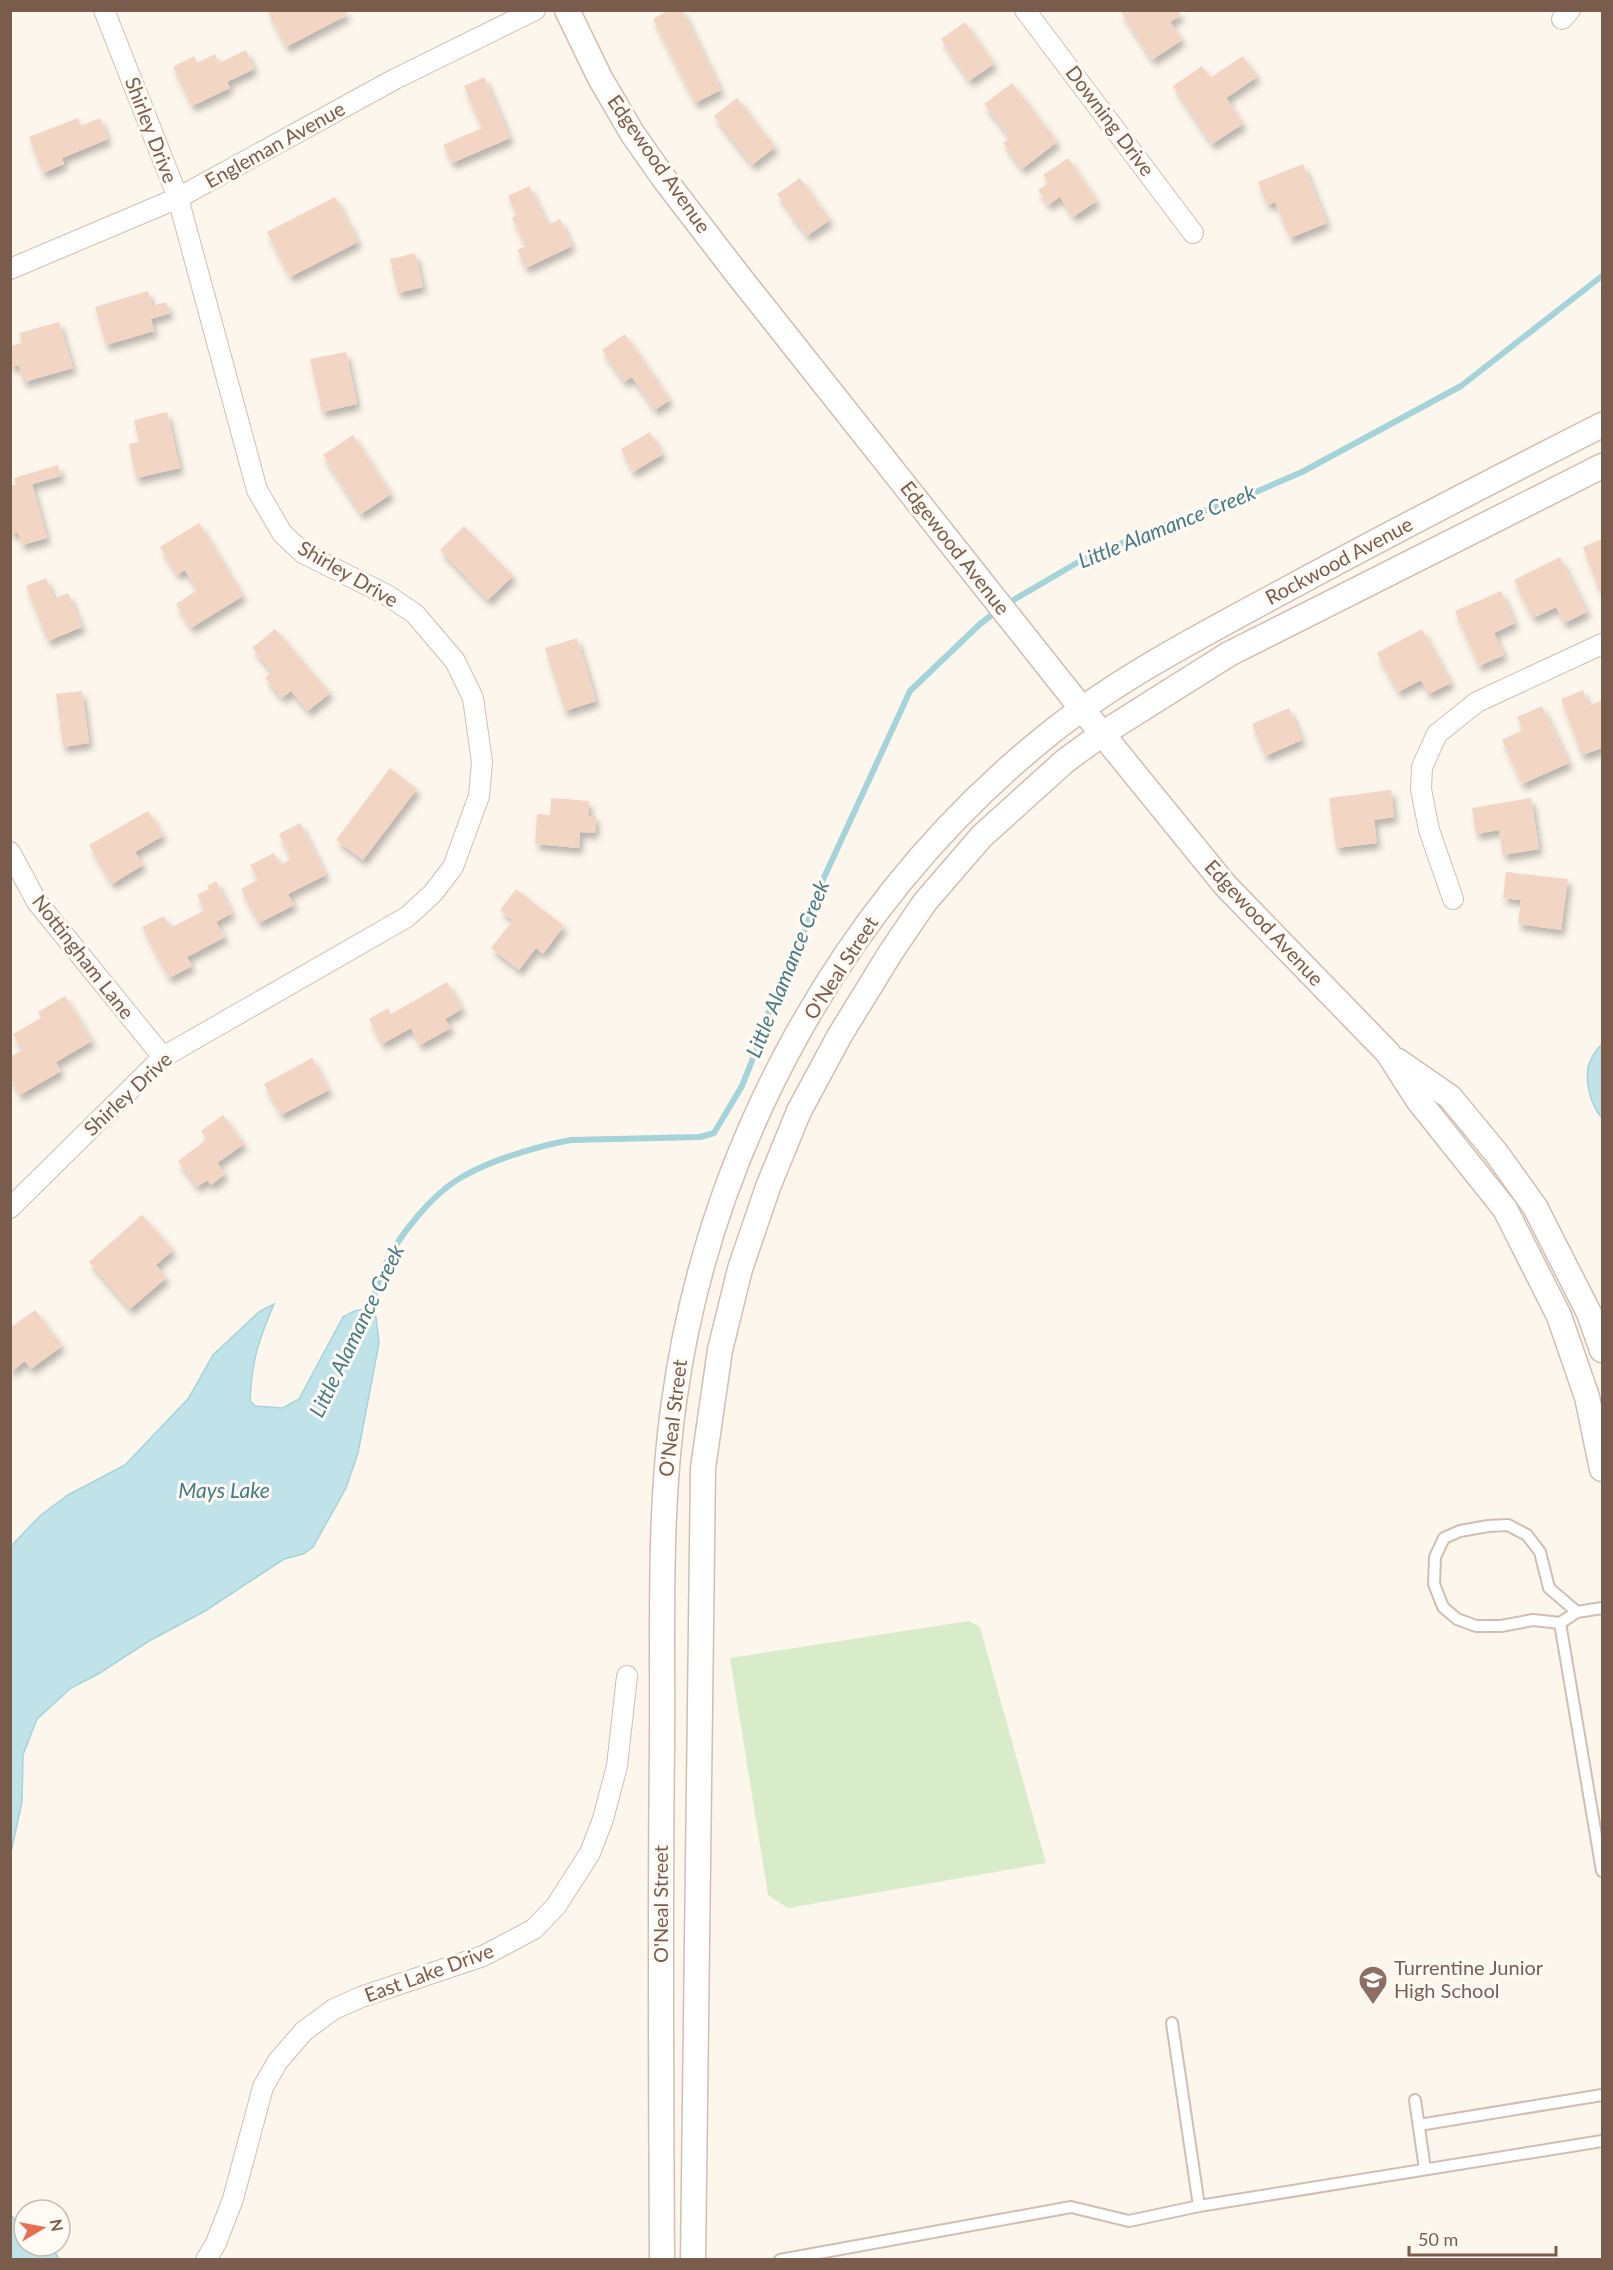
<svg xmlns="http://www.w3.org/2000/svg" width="1613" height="2270" font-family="Lato,sans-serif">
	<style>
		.garden { fill: #d8ecc9 }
		.water { fill: #bfe3e8; stroke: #a5d3da; stroke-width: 1.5 }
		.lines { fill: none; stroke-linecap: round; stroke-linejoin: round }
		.stream { stroke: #a5d3da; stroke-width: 6 }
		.building { fill: #f3d5c3; filter: url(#shadow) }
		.service-casing { stroke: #d1beb0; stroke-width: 14 }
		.minor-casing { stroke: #d1beb0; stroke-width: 22 }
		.tertiary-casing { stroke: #d1beb0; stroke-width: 27 }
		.service { stroke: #fff; stroke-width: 10 }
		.minor { stroke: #fff; stroke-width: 20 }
		.tertiary { stroke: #fff; stroke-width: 24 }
		.labels { text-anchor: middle; stroke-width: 6; stroke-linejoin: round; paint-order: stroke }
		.street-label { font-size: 20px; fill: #7a5c4d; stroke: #fffaf3 }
		.education-label { font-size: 20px; fill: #785e54; stroke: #fffaf3; text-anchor: start }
		.water-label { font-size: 21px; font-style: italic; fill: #437c86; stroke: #fffaf3 }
	</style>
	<defs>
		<filter id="shadow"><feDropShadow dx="3.5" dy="6" stdDeviation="3" flood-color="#0004"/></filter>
	</defs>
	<rect width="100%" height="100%" fill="#fdf6ec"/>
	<polygon class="garden" points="969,1621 980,1627 1046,1863 788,1908 768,1895 730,1658"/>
	<g class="water">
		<path d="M1602 1044V1118C1591 1106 1584 1080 1589 1064 1592 1056 1597 1049 1602 1044Z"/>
		<path d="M274 1304C258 1342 252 1359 250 1401L255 1406 283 1408 299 1399 343 1317C356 1309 364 1306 376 1317L379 1343 358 1453 346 1488 313 1547 303 1554 284 1559 205 1611 149 1641 98 1674 71 1688 37 1719 23 1755 22 1802 11 1852V1546L41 1515 68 1495 125 1465 188 1399 213 1355 260 1311Z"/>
		<polygon points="10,2215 24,2226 24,2246 47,2246 56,2254 59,2259 11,2259"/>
	</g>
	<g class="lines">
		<g class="stream">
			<polyline points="1005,605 1080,561 1160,527 1251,494 1302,472 1461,386 1602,276"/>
			<path d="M367 1316C374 1300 377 1283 384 1268 397 1237 432 1194 462 1177 491 1160 538 1146 571 1140L700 1137 714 1133 742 1086 757 1048 774 996 807 925 821 884 910 691 980 624 997 611"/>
		</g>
	</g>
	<g class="building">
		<polygon points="267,10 345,10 347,15 286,47"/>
		<polygon points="669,10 682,10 721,90 695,103 653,19"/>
		<polygon points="1120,10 1177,10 1181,15 1170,22 1182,40 1152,60"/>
		<polygon points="965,22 994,64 969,81 941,39"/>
		<polygon points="246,50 254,69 227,82 230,88 192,106 173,67 194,56 197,63 215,54 219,63"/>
		<polygon points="1243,56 1257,77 1226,98 1243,124 1212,144 1173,86 1202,66 1210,78"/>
		<polygon points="484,77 510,138 452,163 443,145 482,128 464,86"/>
		<polygon points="1012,83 1057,142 1022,169 1003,143 1010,137 984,104"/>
		<polygon points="737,98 775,147 752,165 714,116"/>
		<polygon points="78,118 81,126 100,118 108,139 62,158 64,164 43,173 29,137"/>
		<polygon points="1068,158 1097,201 1073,217 1060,197 1048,205 1038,190 1048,183 1043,175"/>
		<polygon points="1303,164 1327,223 1290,238 1275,202 1267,205 1258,182"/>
		<polygon points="800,178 830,220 807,236 777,194"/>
		<polygon points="529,186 548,225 560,219 572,246 526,268 517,250 526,246 512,218 517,215 508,196"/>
		<polygon points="335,197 358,242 290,277 267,232"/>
		<polygon points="415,253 423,287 398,293 390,259"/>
		<polygon points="148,291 152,306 166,302 170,313 151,319 154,331 106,345 95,307"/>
		<polygon points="59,322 73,368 24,382 19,365 10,367 10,346 22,343 19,333"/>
		<polygon points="625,334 670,400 655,410 632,377 624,382 602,350"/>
		<polygon points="346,352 357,404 322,412 310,359"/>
		<polygon points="167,412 180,468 136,478 129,444 139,442 134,420"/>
		<polygon points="650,432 663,454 633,472 621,449"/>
		<polygon points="353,435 391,494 361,514 323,455"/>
		<polygon points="58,465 61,476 32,484 47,538 22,545 18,532 10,534 10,486 16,484 14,478"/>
		<polygon points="199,523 243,596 191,628 176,604 197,590 185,570 177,575 160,547"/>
		<polygon points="464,526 513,576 488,600 440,550"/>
		<polygon points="1602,539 1602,597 1583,547"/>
		<polygon points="1560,557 1587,612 1564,623 1556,607 1533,618 1514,580"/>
		<polygon points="46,578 54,599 68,593 82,627 48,641 26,586"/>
		<polygon points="1501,591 1515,623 1494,633 1504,655 1479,666 1455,611"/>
		<polygon points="275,629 330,693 308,711 291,691 282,698 265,678 272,672 252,648"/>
		<polygon points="1422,629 1451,683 1429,694 1421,680 1398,692 1377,653"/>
		<polygon points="577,638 596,701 565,711 545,648"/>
		<polygon points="1583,690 1589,706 1602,700 1602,748 1582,755 1561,699"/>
		<polygon points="82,691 89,743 63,747 56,694"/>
		<polygon points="1542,706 1569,763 1522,784 1502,740 1523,730 1517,717"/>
		<polygon points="1289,708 1302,740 1265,756 1252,724"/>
		<polygon points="390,768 417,789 363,860 336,840"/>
		<polygon points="1391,790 1394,817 1374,820 1377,843 1336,848 1329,798"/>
		<polygon points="551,798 589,801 588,816 596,816 595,833 580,832 579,848 535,844 537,814 550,815"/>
		<polygon points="1531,798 1539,849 1503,855 1499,830 1476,834 1472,808"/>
		<polygon points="148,811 163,836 135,852 143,865 112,884 89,845"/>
		<polygon points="300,823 326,875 288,894 294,905 259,923 241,889 258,880 250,865 274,853 280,865 291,859 279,834"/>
		<polygon points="1506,872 1568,879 1561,930 1518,924 1521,900 1503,898"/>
		<polygon points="216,881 232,913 216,922 225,937 187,957 192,966 169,978 142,927 164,916 170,928 205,910 197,895 209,889 207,886"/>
		<polygon points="516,889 564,926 543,954 536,948 519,970 491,948 513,920 500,910"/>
		<polygon points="447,982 462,1009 445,1019 451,1028 420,1045 411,1028 382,1044 369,1019 388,1008 391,1014"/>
		<polygon points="65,996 92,1041 56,1062 61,1071 20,1095 10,1077 10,1057 22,1050 13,1034 41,1018 38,1012"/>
		<polygon points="312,1058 329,1090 281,1115 264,1084"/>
		<polygon points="223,1115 244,1144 217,1163 225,1174 211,1185 207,1180 197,1187 178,1161 207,1139 201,1131"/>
		<polygon points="142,1215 173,1250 156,1265 166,1278 130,1309 89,1262"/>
		<polygon points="35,1310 62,1346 31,1369 25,1361 10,1372 10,1328"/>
	</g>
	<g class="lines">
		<g class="service-casing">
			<g id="service">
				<polyline points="1577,1612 1549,1588 1540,1552 1527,1535 1508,1525 1488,1526 1460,1531 1444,1538 1435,1557 1434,1584 1443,1607 1457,1619 1476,1626 1501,1626 1533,1620 1560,1623 1577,1612 1602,1608"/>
				<polyline points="1560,1623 1602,1871"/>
				<polyline points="1172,2023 1199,2206 1602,2141"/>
				<polyline points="1415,2100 1425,2169"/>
				<polyline points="1419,2125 1602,2095"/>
				<polyline points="780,2260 1071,2207 1129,2221 1199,2206"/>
			</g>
		</g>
		<g class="minor-casing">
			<g id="minor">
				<polyline points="1025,10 1193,233"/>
				<polyline points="1562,19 1570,10"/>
				<polyline points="10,269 178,198 395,79 535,10"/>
				<polyline points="10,852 37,902 163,1057"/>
				<polyline points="1453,899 1429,830 1421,789 1422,767 1437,734 1477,702 1602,644"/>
				<polyline points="10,1208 163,1057 407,917 433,893 453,867 479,796 482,762 473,698 455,661 415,614 387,595 303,553 282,533 257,490 178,198 104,10"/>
				<polyline points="206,2260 216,2243 233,2199 263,2087 278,2061 304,2031 334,2009 361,1997 483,1956 534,1929 556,1906 590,1853 603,1819 617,1766 627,1676"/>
			</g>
		</g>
		<g class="tertiary-casing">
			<g id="tertiary">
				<polyline points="567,10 600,78 632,133 665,180 738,275 1082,709 1225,885 1388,1053 1418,1100 1505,1209 1559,1316 1587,1397 1602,1469"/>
				<polyline points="1398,1061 1450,1097 1497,1154 1535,1207 1589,1313 1602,1350"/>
				<path d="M662 2260C661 2088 660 1916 662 1745 663 1631 658 1515 674 1402 709 1146 843 901 1044 738 1115 680 1197 638 1278 594 1385 536 1493 480 1602 425"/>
				<polyline points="693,2260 703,1468 720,1350 740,1269 768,1187 799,1111 840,1035 891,952 925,902 982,836 1065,761 1102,734 1229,654 1602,466"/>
			</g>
		</g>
		<use href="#service" class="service"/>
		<use href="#minor" class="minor"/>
		<use href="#tertiary" class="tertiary"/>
	</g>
	<defs>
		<g id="school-pin" transform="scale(1.5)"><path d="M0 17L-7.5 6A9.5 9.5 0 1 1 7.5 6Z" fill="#8d6e63" stroke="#fffaf3"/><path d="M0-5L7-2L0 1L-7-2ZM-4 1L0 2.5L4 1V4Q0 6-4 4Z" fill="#fff"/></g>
	</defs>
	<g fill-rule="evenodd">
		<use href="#school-pin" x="1373" y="1980"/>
	</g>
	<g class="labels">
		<g class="street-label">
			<text transform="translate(1110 121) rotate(53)" y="7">Downing Drive</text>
			<text transform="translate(151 130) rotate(69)" y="7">Shirley Drive</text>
			<text transform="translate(275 145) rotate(-29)" y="7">Engleman Avenue</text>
			<text transform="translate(659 164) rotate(55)" y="7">Edgewood Avenue</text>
			<text transform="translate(955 548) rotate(52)" y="7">Edgewood Avenue</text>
			<text transform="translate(1339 561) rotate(-28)" y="7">Rockwood Avenue</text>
			<text transform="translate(348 574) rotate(30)" y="7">Shirley Drive</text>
			<text transform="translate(1264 923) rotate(47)" y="7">Edgewood Avenue</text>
			<text transform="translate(83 957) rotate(52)" y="7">Nottingham Lane</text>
			<text transform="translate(841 968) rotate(-57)" y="7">O'Neal Street</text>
			<text transform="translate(128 1094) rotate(-43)" y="7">Shirley Drive</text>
			<text transform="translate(673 1418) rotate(-83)" y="7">O'Neal Street</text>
			<text transform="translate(661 1904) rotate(-90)" y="7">O'Neal Street</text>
			<text transform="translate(429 1973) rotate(-20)" y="7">East Lake Drive</text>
		</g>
		<g class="education-label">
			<text x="1394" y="1975">Turrentine Junior<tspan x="1394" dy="23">High School</tspan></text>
		</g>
		<g class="water-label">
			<text transform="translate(1167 527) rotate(-22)" y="7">Little Alamance Creek</text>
			<text transform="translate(788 969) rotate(-68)" y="7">Little Alamance Creek</text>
			<text transform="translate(357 1331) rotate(-64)" y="7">Little Alamance Creek</text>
			<text x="224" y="1498">Mays Lake</text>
		</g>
	</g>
	<rect width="1613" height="2270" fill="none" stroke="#7a5c4d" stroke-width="24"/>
	<g transform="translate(42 2228) rotate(80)"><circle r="28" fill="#fffaf3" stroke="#cabbb1" stroke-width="1.5"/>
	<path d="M0-4.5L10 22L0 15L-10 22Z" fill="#e76f51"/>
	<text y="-9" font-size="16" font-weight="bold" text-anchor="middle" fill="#7a5c4d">N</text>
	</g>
	<path d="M1409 2246v9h147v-9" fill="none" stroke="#7a5c4d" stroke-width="3"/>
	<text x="1418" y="2246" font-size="18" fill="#7a5c4d" stroke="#fffaf3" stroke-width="4.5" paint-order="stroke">50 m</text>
</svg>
